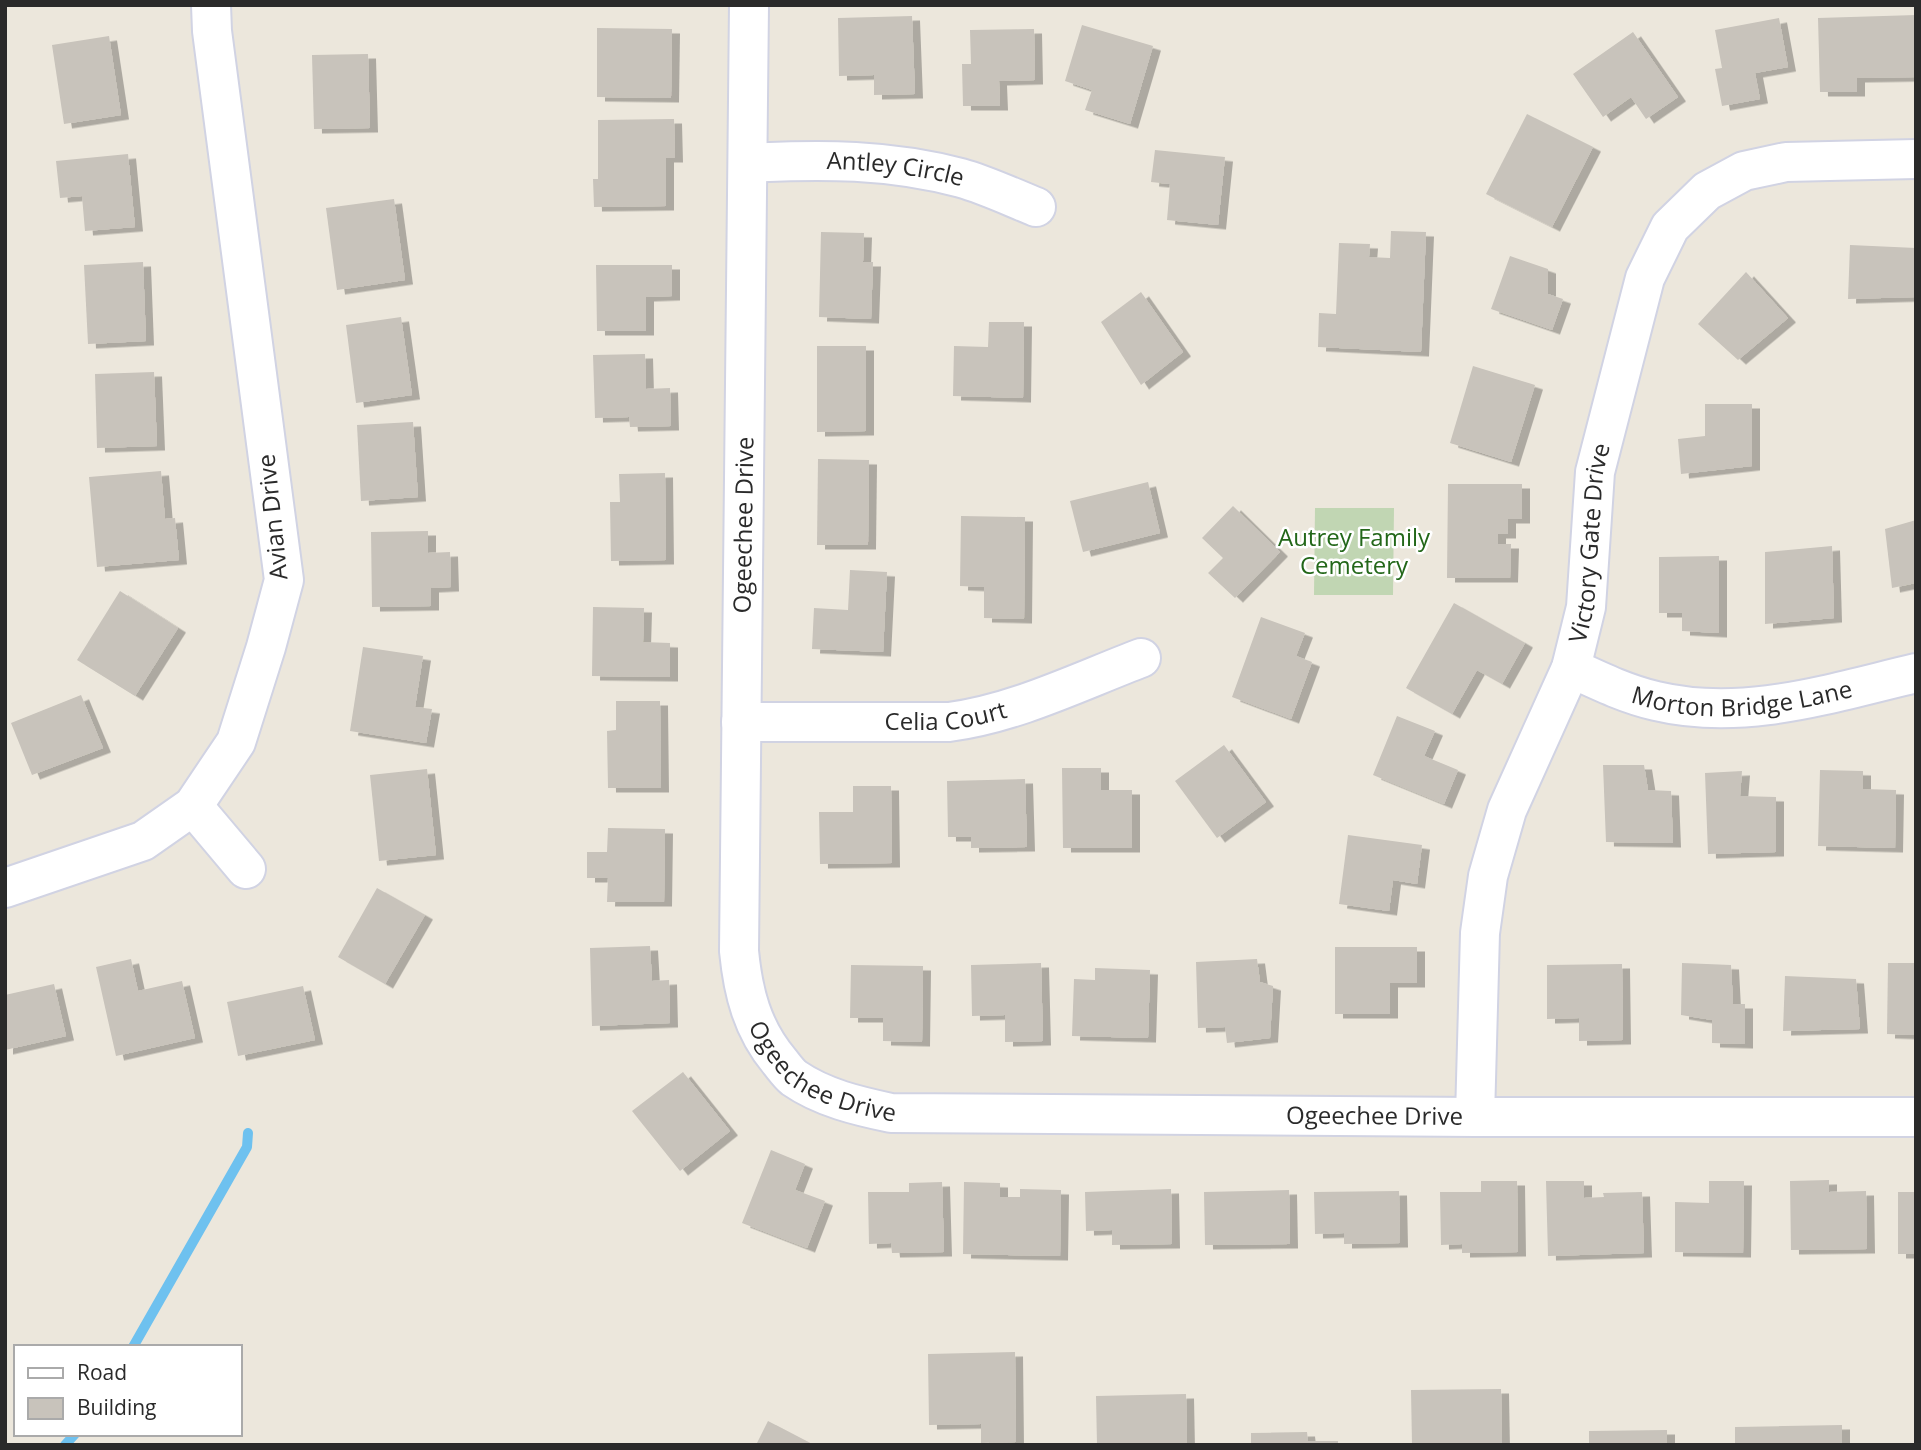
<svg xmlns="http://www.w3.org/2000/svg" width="1921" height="1450" font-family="'Open Sans',sans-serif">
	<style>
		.cemetery { fill: #c1d6b3 }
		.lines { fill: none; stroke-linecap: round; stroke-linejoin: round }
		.stream { stroke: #6ec1ef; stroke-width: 10 }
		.building { fill: #c8c3bb; filter: url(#shadow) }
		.minor-casing { stroke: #d1d3e3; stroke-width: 42 }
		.minor { stroke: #fff; stroke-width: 38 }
		.labels { text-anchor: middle; stroke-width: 5; stroke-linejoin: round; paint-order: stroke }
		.street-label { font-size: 24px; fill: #2a2a2a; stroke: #fff }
		.park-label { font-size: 24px; fill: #236719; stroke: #fff }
	</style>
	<defs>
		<filter id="shadow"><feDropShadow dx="8" dy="4.5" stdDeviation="0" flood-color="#0004"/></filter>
	</defs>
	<rect width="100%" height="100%" fill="#ece7dc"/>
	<polygon class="cemetery" points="1315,508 1394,508 1393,595 1314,595"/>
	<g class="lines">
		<g class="stream">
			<polyline points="133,1347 247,1147 248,1133"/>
			<polyline points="65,1445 75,1434"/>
		</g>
	</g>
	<g class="building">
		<polygon points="1916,15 1916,77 1857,78 1857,92 1820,92 1818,18"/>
		<polygon points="912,16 915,94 874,95 874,75 839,76 838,18"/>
		<polygon points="1779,18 1788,67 1755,73 1760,99 1722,106 1715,69 1722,68 1715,30"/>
		<polygon points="1082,25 1153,46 1130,124 1085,110 1092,90 1065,81"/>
		<polygon points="597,28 672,29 671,98 597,97"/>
		<polygon points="1034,29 1035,80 999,81 1000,106 963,106 962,64 971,64 970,30"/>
		<polygon points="1633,32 1678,97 1646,119 1631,97 1603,117 1573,74"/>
		<polygon points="109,36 121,115 64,124 52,45"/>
		<polygon points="368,54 370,128 314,129 312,55"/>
		<polygon points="1527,114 1593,147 1552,227 1486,194"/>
		<polygon points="674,119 675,158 666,158 666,206 594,207 593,179 598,179 598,120"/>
		<polygon points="1155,150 1225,157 1218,225 1167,220 1170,184 1151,182"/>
		<polygon points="128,154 135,227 85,231 82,196 60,198 56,161"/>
		<polygon points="394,199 405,280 337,290 326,208"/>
		<polygon points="1391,231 1426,232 1421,352 1318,347 1319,313 1336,314 1339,243 1370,244 1369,257 1390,258"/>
		<polygon points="821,232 864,233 863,262 873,262 871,319 819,317"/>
		<polygon points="1850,245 1916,248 1916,297 1848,299"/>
		<polygon points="1510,256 1548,269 1548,294 1563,299 1552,330 1491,309"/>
		<polygon points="143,262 146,341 88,344 84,265"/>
		<polygon points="596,265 672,265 672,296 646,297 646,331 597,331"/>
		<polygon points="1746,272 1788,318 1738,360 1698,324"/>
		<polygon points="1141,292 1183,352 1141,385 1101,322"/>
		<polygon points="401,317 412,395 356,403 346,325"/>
		<polygon points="989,322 1024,322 1023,398 953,396 954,346 988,347"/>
		<polygon points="817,346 866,346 866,431 817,432"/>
		<polygon points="645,354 646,389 670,388 671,426 630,427 629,417 595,418 593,355"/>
		<polygon points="1473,366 1535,385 1511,462 1450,443"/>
		<polygon points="154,372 157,446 97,448 95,374"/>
		<polygon points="1705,404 1752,404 1752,466 1681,474 1678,439 1705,436"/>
		<polygon points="413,422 418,497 361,501 357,425"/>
		<polygon points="818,459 869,460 868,545 817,545"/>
		<polygon points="161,471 165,519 175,518 179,560 97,567 89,477"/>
		<polygon points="665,473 666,560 611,561 610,502 620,502 619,474"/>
		<polygon points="1148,482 1160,533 1083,552 1070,501"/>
		<polygon points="1448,484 1522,484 1522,519 1508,519 1508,534 1498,534 1498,544 1511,544 1510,578 1447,578"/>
		<polygon points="1233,506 1280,552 1235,598 1208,573 1223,558 1202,538"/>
		<polygon points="961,516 1025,517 1024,619 984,618 984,587 960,586"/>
		<polygon points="1916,520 1916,583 1892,588 1885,529"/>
		<polygon points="428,531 428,553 450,552 451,587 431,588 431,606 372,607 371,532"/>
		<polygon points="1832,546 1834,618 1765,624 1765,552"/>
		<polygon points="1719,556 1719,633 1682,631 1682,613 1659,613 1659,557"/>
		<polygon points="850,570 887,572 883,652 812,649 814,608 848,610"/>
		<polygon points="120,591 178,628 135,696 77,660"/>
		<polygon points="1454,603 1525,643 1502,684 1477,670 1452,714 1406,688"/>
		<polygon points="593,607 644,608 643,642 670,643 670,677 592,676"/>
		<polygon points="1261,617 1305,633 1296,656 1312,662 1291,719 1232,697"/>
		<polygon points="363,647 423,656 415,707 432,709 426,743 350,731"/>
		<polygon points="81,695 103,748 32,775 11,723"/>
		<polygon points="616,701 660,701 661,788 608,788 607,731 616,730"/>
		<polygon points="1397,716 1435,731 1424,756 1458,770 1444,804 1373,775"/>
		<polygon points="1224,745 1266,802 1217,838 1175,781"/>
		<polygon points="1603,765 1644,765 1648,790 1671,791 1673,843 1606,842"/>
		<polygon points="1062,768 1101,768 1101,790 1132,790 1132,848 1063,848"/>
		<polygon points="427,769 436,855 379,861 370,775"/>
		<polygon points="1820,770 1863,771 1863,789 1896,790 1895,848 1818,846"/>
		<polygon points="1742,771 1740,796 1776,797 1776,852 1708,854 1705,773"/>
		<polygon points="1025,779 1027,847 971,848 971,837 948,837 947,781"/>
		<polygon points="853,786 891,786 892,863 820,864 819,812 853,812"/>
		<polygon points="608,828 665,829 664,902 607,902 608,878 587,878 587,852 607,852"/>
		<polygon points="1348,835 1422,845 1417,884 1393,880 1389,911 1339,904"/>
		<polygon points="377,888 425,915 385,984 338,957"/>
		<polygon points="650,946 652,981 669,980 670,1023 592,1026 590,948"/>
		<polygon points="1335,947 1417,947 1417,983 1390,983 1390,1014 1335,1014"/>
		<polygon points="131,959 138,991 182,981 195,1038 116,1056 96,967"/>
		<polygon points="1257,959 1260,982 1273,986 1270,1038 1227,1043 1225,1027 1198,1028 1196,962"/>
		<polygon points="1041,963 1043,1041 1005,1042 1005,1015 972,1016 971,965"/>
		<polygon points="1682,963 1731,965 1733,1004 1745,1004 1745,1044 1712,1043 1712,1020 1681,1015"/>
		<polygon points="1888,963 1916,963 1916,1035 1887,1034"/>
		<polygon points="1622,964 1623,1040 1579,1041 1579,1018 1547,1019 1547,965"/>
		<polygon points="851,965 923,966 922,1042 883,1041 883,1018 850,1018"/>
		<polygon points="1095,968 1150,970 1148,1038 1072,1036 1074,979 1095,980"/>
		<polygon points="1785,976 1856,979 1860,1029 1783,1031"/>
		<polygon points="54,984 66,1036 5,1050 5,995"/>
		<polygon points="303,986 315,1040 238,1056 227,1002"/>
		<polygon points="683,1072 730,1131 680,1171 632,1111"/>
		<polygon points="771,1150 805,1164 795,1190 825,1201 807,1248 742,1223"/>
		<polygon points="1829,1180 1829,1192 1866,1191 1867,1249 1791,1250 1790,1181"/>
		<polygon points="1481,1181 1517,1181 1518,1252 1462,1253 1462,1244 1441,1245 1440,1192 1481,1192"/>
		<polygon points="1546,1181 1584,1181 1584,1198 1604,1197 1603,1193 1642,1192 1644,1253 1548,1256"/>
		<polygon points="1709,1181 1744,1181 1743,1253 1675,1252 1675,1202 1709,1203"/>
		<polygon points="942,1182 944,1252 892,1253 891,1243 869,1244 868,1192 909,1192 909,1183"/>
		<polygon points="964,1182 1000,1183 1000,1197 1020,1197 1020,1189 1061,1190 1060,1256 963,1254"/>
		<polygon points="1171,1189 1172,1244 1112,1245 1112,1230 1086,1231 1085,1192"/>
		<polygon points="1289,1190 1290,1244 1205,1245 1204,1192"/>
		<polygon points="1399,1191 1400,1243 1344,1244 1344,1233 1315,1234 1314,1192"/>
		<rect x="1898" y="1192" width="18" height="62"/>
		<polygon points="1015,1352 1016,1442 981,1443 981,1424 929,1425 928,1354"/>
		<polygon points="1501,1389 1502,1445 1412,1445 1411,1390"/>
		<polygon points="1186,1394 1187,1445 1097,1445 1096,1396"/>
		<polygon points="768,1421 814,1445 756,1445"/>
		<polygon points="1842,1425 1842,1445 1735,1445 1735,1427"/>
		<polygon points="1667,1430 1667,1445 1589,1445 1589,1431"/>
		<polygon points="1307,1432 1308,1441 1338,1441 1338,1445 1251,1445 1251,1433"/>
	</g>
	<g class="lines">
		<g class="minor-casing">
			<g id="minor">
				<path id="s1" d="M749 5 739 951C743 992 752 1029 780 1062 784 1067 789 1074 794 1078 823 1098 858 1106 891 1113L1475 1117H1916"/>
				<path id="s2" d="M749 163C822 159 889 159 961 178 986 185 1011 197 1036 207"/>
				<path id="s3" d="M1571 668C1599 681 1626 694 1656 701 1744 722 1831 693 1916 673"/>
				<path id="s4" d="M741 722H949C1016 713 1078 682 1141 658"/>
				<polyline points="193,806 246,869"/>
				<polyline points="5,888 143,841 193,806 236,742 266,647 284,580 212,31 211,5"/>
				<path id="s5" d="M1475 1117 1480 933 1488 876 1507 810 1571 668 1586 607 1595 472 1645 278 1670 227 1707 191 1744 171 1786 162 1916 159"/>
			</g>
		</g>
		<use href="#minor" class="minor"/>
	</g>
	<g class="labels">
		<g class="street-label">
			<text dy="8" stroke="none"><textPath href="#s2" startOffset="147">Antley Circle</textPath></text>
			<text transform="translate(273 517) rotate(-96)" y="8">Avian Drive</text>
			<text transform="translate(744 525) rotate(-89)" y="8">Ogeechee Drive</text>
			<text dy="8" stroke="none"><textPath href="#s5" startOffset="593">Victory Gate Drive</textPath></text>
			<text dy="8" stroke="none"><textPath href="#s3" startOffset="178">Morton Bridge Lane</textPath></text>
			<text dy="8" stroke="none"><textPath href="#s4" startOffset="205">Celia Court</textPath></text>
			<text dy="8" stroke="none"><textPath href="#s1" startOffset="1108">Ogeechee Drive</textPath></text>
			<text dy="8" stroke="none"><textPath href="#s1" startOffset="1675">Ogeechee Drive</textPath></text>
		</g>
		<g class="park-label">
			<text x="1354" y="546">Autrey Family<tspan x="1354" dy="28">Cemetery</tspan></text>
		</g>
	</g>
	<rect width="1921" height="1450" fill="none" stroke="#2a2a2a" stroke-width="14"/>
	<rect x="14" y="1345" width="228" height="91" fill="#ffffff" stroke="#aaaaaa" stroke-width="2"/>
	<rect x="28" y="1368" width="35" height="10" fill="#ffffff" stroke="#aaaaaa" stroke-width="2"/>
	<text x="77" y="1380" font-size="21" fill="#2a2a2a">Road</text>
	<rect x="28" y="1398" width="35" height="21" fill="#c8c3bb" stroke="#aaaaaa" stroke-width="2"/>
	<text x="77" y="1415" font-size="21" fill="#2a2a2a">Building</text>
</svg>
